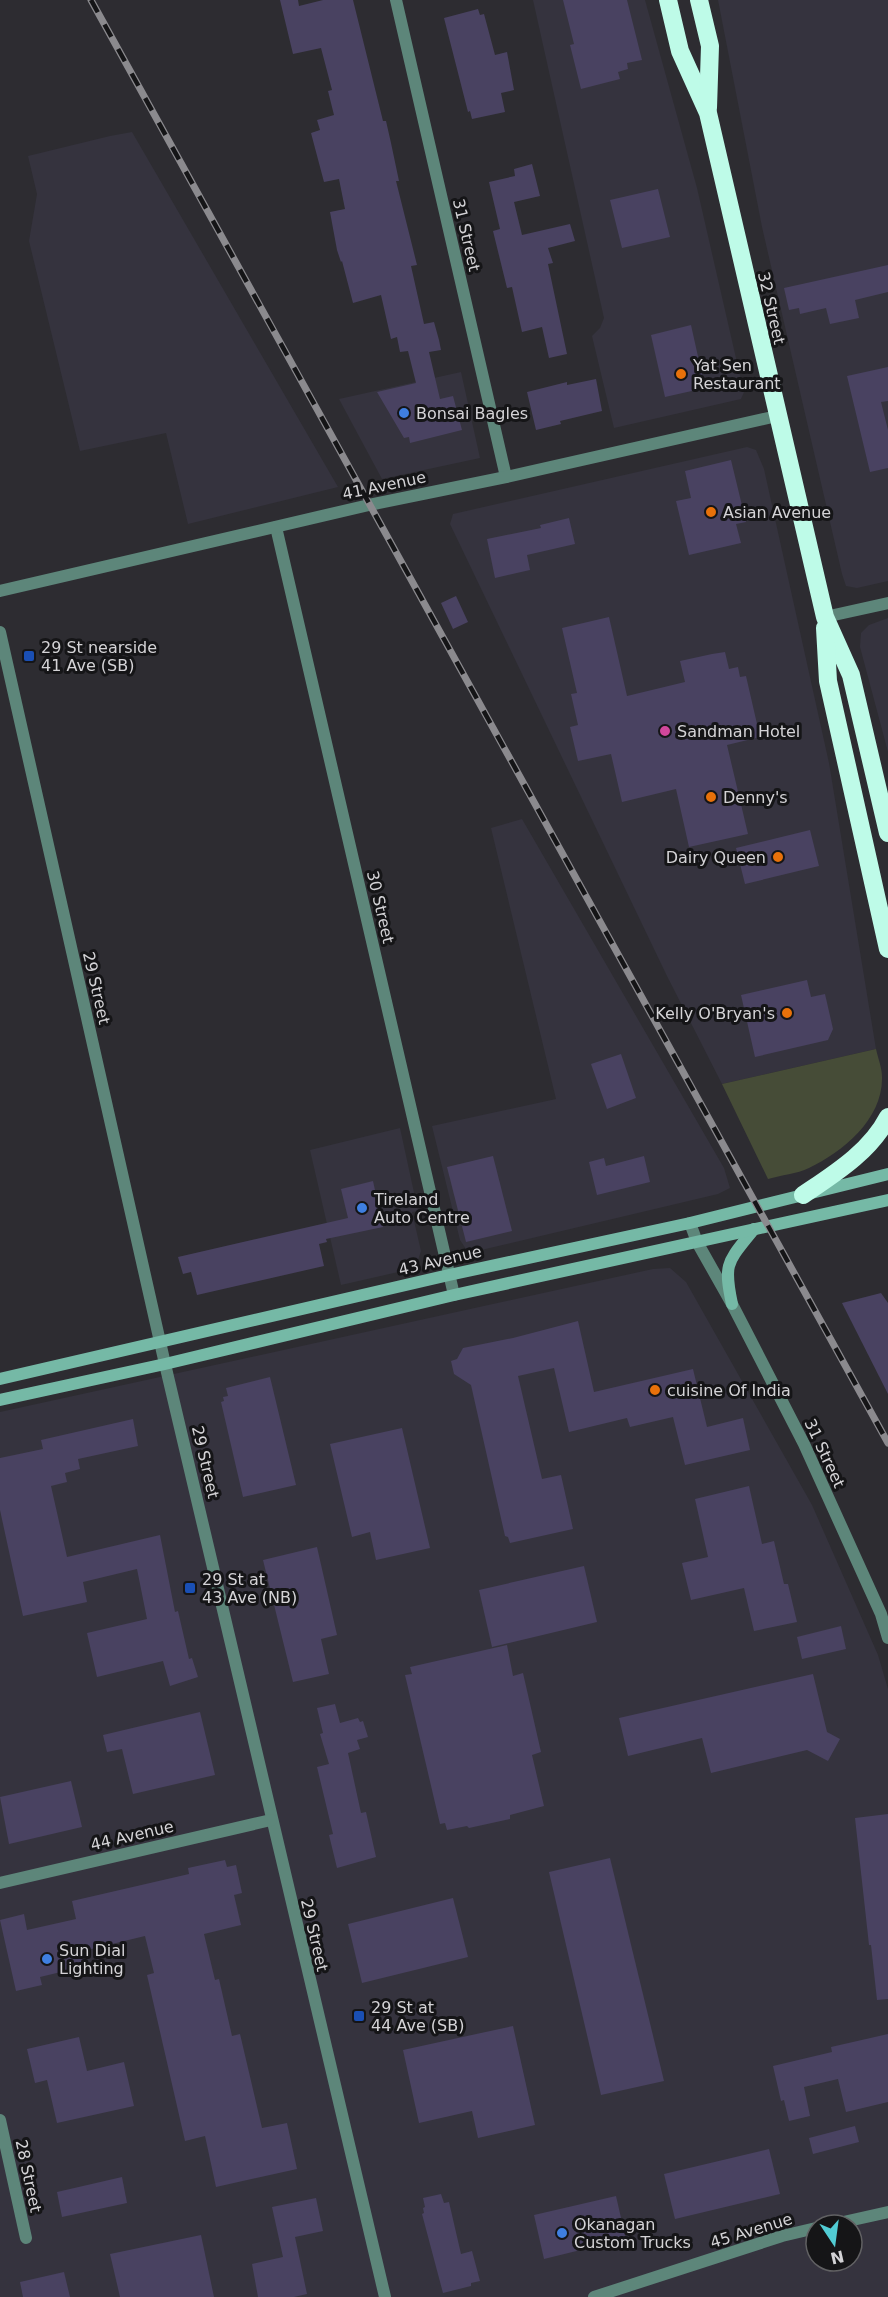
<svg xmlns="http://www.w3.org/2000/svg" width="888" height="2297" font-family="'DejaVu Sans',sans-serif">
	<style>
		.built { fill: #35333e; fill-rule: evenodd }
		.green { fill: #464c37 }
		.building { fill: #494261 }
		.lines { fill: none; stroke-linecap: round; stroke-linejoin: round }
		.street { stroke: #5d867a; stroke-width: 12 }
		.secondary { stroke: #75b9a6; stroke-width: 12 }
		.highway { stroke: #befbe8; stroke-width: 18 }
		.rail-casing { stroke: #8b8a8e; stroke-width: 7 }
		.rail { stroke: #151517; stroke-width: 4.5; stroke-dasharray: 14; stroke-linecap: butt }
		.food-dot { fill: #e8710a; stroke: #151517; stroke-width: 2 }
		.shop-dot { fill: #3f7fe0; stroke: #151517; stroke-width: 2 }
		.transit-dot { fill: #1a4fb4; stroke: #151517; stroke-width: 2 }
		.hotel-dot { fill: #d1479c; stroke: #151517; stroke-width: 2 }
		.labels { text-anchor: middle; stroke-width: 6; stroke-linejoin: round; paint-order: stroke }
		.street-label { font-size: 16px; fill: #d4d3d6; stroke: #151517 }
		.poi-label { font-size: 16px; fill: #d4d3d6; stroke: #151517; text-anchor: start }
	</style>
	<rect width="100%" height="100%" fill="#2d2c31"/>
	<g class="built">
		<polygon points="533,0 645,0 697,188 741,380 744,392 741,399 614,428 592,336 600,328 604,318"/>
		<polygon points="718,0 888,0 888,581 857,588 846,586 842,574 762,227"/>
		<polygon points="132,132 338,487 188,524 166,433 80,451 29,241 37,194 28,156 110,136"/>
		<polygon points="461,372 480,458 382,479 339,399"/>
		<polygon points="747,447 756,450 764,469 829,763 876,1049 722,1084 667,976 450,524 453,514"/>
		<polygon points="888,618 888,752 860,647 861,633 869,625"/>
		<polygon points="522,819 724,1168 730,1188 718,1194 477,1251 466,1249 460,1240 432,1126 556,1099 491,828"/>
		<polygon points="400,1128 418,1211 412,1212 421,1251 418,1260 407,1270 341,1285 310,1150"/>
		<path d="M670 1268 686 1282 812 1505 878 1655 888 1689V2297H0V1412L653 1269ZM816 2225H852V2261H816Z"/>
	</g>
	<path class="green" d="M876 1049C878 1058 882 1068 882 1077 883 1119 843 1152 809 1168 797 1174 781 1175 768 1179L722 1084Z"/>
	<g class="building">
		<polygon points="280,0 298,0 299,6 323,0 353,0 383,121 386,121 391,143 399,181 396,181 417,265 411,266 424,324 434,322 439,340 441,350 429,352 440,399 453,396 462,430 410,443 409,437 404,438 377,392 416,383 408,351 400,352 397,337 391,339 381,295 353,303 342,261 341,262 337,250 330,212 345,209 339,179 324,182 311,133 320,130 317,120 334,115 328,91 332,90 321,48 293,54"/>
		<polygon points="563,0 627,0 642,60 627,63 628,69 618,72 620,79 581,89 570,45 574,44"/>
		<polygon points="478,9 480,15 484,14 495,55 507,52 514,90 501,93 505,112 472,119 470,111 468,112 444,18"/>
		<polygon points="532,164 540,196 514,202 522,235 570,224 575,241 548,248 553,263 548,264 567,354 549,358 542,327 522,332 512,287 507,288 493,231 500,229 489,182 515,176 514,169"/>
		<polygon points="658,189 670,237 622,248 610,200"/>
		<polygon points="888,265 888,292 855,300 859,318 830,324 826,308 800,314 799,308 789,310 784,288"/>
		<polygon points="691,325 705,388 665,397 651,335"/>
		<polygon points="888,367 888,401 881,402 888,430 888,468 870,472 847,376"/>
		<polygon points="596,379 602,411 560,421 561,424 536,430 527,392 567,382 567,385"/>
		<polygon points="731,460 746,522 736,524 741,543 689,555 676,501 691,498 685,471"/>
		<polygon points="569,518 575,544 527,555 530,570 495,578 487,539 541,528 540,525"/>
		<polygon points="456,596 468,622 453,629 441,603"/>
		<polygon points="609,617 627,696 685,682 680,661 712,654 725,652 729,669 738,667 740,677 746,676 760,737 727,745 748,834 689,847 676,789 622,802 611,754 578,761 570,727 578,725 571,694 577,693 562,628"/>
		<polygon points="810,830 819,866 745,884 736,848"/>
		<polygon points="807,980 811,997 825,994 833,1029 828,1040 755,1057 741,995"/>
		<polygon points="621,1054 636,1098 607,1109 591,1064"/>
		<polygon points="493,1156 512,1231 466,1242 447,1167"/>
		<polygon points="644,1156 650,1182 597,1195 589,1162 604,1158 606,1166"/>
		<polygon points="373,1181 383,1227 326,1239 327,1242 319,1244 324,1266 197,1295 191,1272 183,1274 178,1257 348,1218 341,1189"/>
		<polygon points="881,1293 888,1303 888,1394 842,1303"/>
		<polygon points="578,1321 594,1392 693,1369 707,1427 743,1418 750,1450 685,1465 673,1417 630,1427 627,1418 569,1432 554,1368 518,1376 542,1479 561,1475 573,1529 510,1543 508,1537 505,1536 471,1385 454,1374 451,1361 457,1359 463,1348 513,1338"/>
		<polygon points="270,1377 296,1485 243,1497 221,1402 224,1401 223,1397 228,1396 226,1388"/>
		<polygon points="133,1419 138,1446 78,1459 80,1469 65,1473 67,1482 51,1486 67,1557 160,1535 175,1612 178,1611 189,1659 192,1658 198,1677 170,1686 163,1661 97,1677 87,1633 147,1619 137,1569 83,1582 87,1602 23,1616 0,1510 0,1458 43,1449 41,1440"/>
		<polygon points="402,1428 430,1548 376,1560 370,1532 352,1537 330,1444"/>
		<polygon points="749,1486 762,1544 774,1541 784,1584 788,1584 797,1622 754,1631 744,1588 691,1600 682,1563 708,1557 695,1499"/>
		<polygon points="317,1547 337,1635 321,1639 329,1674 293,1682 263,1560"/>
		<polygon points="584,1566 597,1622 492,1647 479,1590"/>
		<polygon points="841,1626 846,1649 802,1659 797,1637"/>
		<polygon points="507,1645 513,1676 523,1673 541,1752 532,1755 544,1806 510,1815 510,1819 469,1828 467,1826 447,1830 445,1823 440,1824 405,1675 412,1674 410,1667"/>
		<polygon points="813,1674 827,1732 840,1739 828,1761 807,1750 711,1773 702,1738 628,1756 619,1718"/>
		<polygon points="335,1704 340,1723 358,1718 360,1722 363,1721 368,1737 357,1740 360,1749 348,1753 361,1813 366,1812 376,1857 337,1868 329,1835 333,1834 317,1767 329,1764 320,1734 323,1733 317,1708"/>
		<polygon points="200,1712 215,1775 133,1794 122,1749 107,1752 103,1735"/>
		<polygon points="71,1781 82,1827 9,1844 0,1797"/>
		<polygon points="888,1814 888,1999 877,2000 871,1945 869,1945 855,1818"/>
		<polygon points="610,1858 664,2081 601,2095 549,1872"/>
		<polygon points="225,1860 227,1867 236,1865 242,1893 234,1895 241,1925 204,1934 215,1980 219,1979 232,2036 240,2034 262,2128 287,2123 297,2169 216,2187 205,2136 185,2141 147,1975 154,1973 145,1936 83,1951 86,1966 40,1977 42,1985 16,1991 0,1920 24,1914 27,1930 76,1919 72,1901 189,1874 188,1868"/>
		<polygon points="453,1898 468,1957 362,1983 348,1924"/>
		<polygon points="513,2026 535,2125 478,2138 472,2111 419,2123 403,2050"/>
		<polygon points="888,2034 888,2102 846,2112 838,2079 804,2087 810,2116 789,2121 784,2100 781,2101 773,2066 832,2052 831,2047"/>
		<polygon points="79,2037 87,2071 124,2062 134,2106 57,2123 47,2080 35,2083 27,2049"/>
		<polygon points="855,2126 859,2142 813,2154 809,2138"/>
		<polygon points="769,2149 780,2194 675,2219 664,2174"/>
		<polygon points="122,2177 127,2203 62,2217 57,2192"/>
		<polygon points="441,2194 444,2203 449,2202 461,2254 472,2251 480,2281 471,2283 471,2286 443,2293 422,2214 424,2213 423,2208 425,2207 423,2198"/>
		<polygon points="616,2196 627,2244 606,2249 605,2244 544,2259 534,2215"/>
		<polygon points="316,2198 323,2231 295,2237 307,2294 294,2297 258,2297 252,2264 283,2257 272,2207"/>
		<polygon points="201,2235 214,2297 120,2297 110,2254"/>
		<polygon points="64,2272 70,2297 23,2297 20,2282"/>
	</g>
	<g class="lines">
		<g class="street">
			<polyline points="396,0 506,477"/>
			<polyline points="276,527 454,1295"/>
			<polyline points="0,591 369,505 506,477 777,416"/>
			<polyline points="825,617 888,603"/>
			<polyline points="0,632 165,1364 385,2297"/>
			<polyline points="690,1223 697,1242 732,1304 804,1444 881,1614 888,1638"/>
			<polyline points="0,1883 271,1820"/>
			<polyline points="0,2120 26,2238"/>
			<polyline points="830,2225 888,2212"/>
			<polyline points="594,2297 782,2236 816,2228"/>
		</g>
		<g class="secondary">
			<path d="M732 1304C723 1262 728 1262 754 1229"/>
			<polyline points="0,1379 449,1275 690,1223 888,1174"/>
			<polyline points="0,1400 165,1364 454,1295 888,1200"/>
		</g>
		<g class="highway">
			<polyline points="668,0 680,51 708,113 825,617 851,675 888,833"/>
			<polyline points="699,0 710,46 708,108"/>
			<polyline points="825,628 828,681 888,949"/>
			<path d="M803 1195C834 1174 870 1152 888 1117"/>
		</g>
		<g class="rail-casing">
			<polyline id="rail" points="91,0 888,1443"/>
		</g>
		<use href="#rail" class="rail"/>
	</g>
	<g class="food-dot">
		<circle cx="681" cy="374" r="6"/>
		<circle cx="711" cy="512" r="6"/>
		<circle cx="711" cy="797" r="6"/>
		<circle cx="778" cy="857" r="6"/>
		<circle cx="787" cy="1013" r="6"/>
		<circle cx="655" cy="1390" r="6"/>
	</g>
	<g class="shop-dot">
		<circle cx="404" cy="413" r="6"/>
		<circle cx="362" cy="1208" r="6"/>
		<circle cx="47" cy="1959" r="6"/>
		<circle cx="562" cy="2233" r="6"/>
	</g>
	<g class="transit-dot">
		<rect x="23" y="650" width="12" height="12" rx="3"/>
		<rect x="184" y="1582" width="12" height="12" rx="3"/>
		<rect x="353" y="2010" width="12" height="12" rx="3"/>
	</g>
	<circle class="hotel-dot" cx="665" cy="731" r="6"/>
	<g class="labels">
		<g class="street-label">
			<text transform="translate(467 235) rotate(77)" y="6">31 Street</text>
			<text transform="translate(772 308) rotate(77)" y="6">32 Street</text>
			<text transform="translate(384 485) rotate(-12)" y="6">41 Avenue</text>
			<text transform="translate(381 907) rotate(77)" y="6">30 Street</text>
			<text transform="translate(97 988) rotate(77)" y="6">29 Street</text>
			<text transform="translate(440 1260) rotate(-13)" y="6">43 Avenue</text>
			<text transform="translate(825 1453) rotate(65)" y="6">31 Street</text>
			<text transform="translate(206 1462) rotate(77)" y="6">29 Street</text>
			<text transform="translate(132 1835) rotate(-13)" y="6">44 Avenue</text>
			<text transform="translate(315 1935) rotate(77)" y="6">29 Street</text>
			<text transform="translate(29 2176) rotate(78)" y="6">28 Street</text>
			<text transform="translate(751 2230) rotate(-17)" y="6">45 Avenue</text>
		</g>
		<g class="poi-label">
			<text x="693" y="371">Yat Sen<tspan x="693" dy="18">Restaurant</tspan></text>
			<text x="416" y="419">Bonsai Bagles</text>
			<text x="723" y="518">Asian Avenue</text>
			<text x="41" y="653">29 St nearside<tspan x="41" dy="18">41 Ave (SB)</tspan></text>
			<text x="677" y="737">Sandman Hotel</text>
			<text x="723" y="803">Denny's</text>
			<text x="766" y="863" text-anchor="end">Dairy Queen</text>
			<text x="775" y="1019" text-anchor="end">Kelly O'Bryan's</text>
			<text x="374" y="1205">Tireland<tspan x="374" dy="18">Auto Centre</tspan></text>
			<text x="667" y="1396">cuisine Of India</text>
			<text x="202" y="1585">29 St at<tspan x="202" dy="18">43 Ave (NB)</tspan></text>
			<text x="59" y="1956">Sun Dial<tspan x="59" dy="18">Lighting</tspan></text>
			<text x="371" y="2013">29 St at<tspan x="371" dy="18">44 Ave (SB)</tspan></text>
			<text x="574" y="2230">Okanagan<tspan x="574" dy="18">Custom Trucks</tspan></text>
		</g>
	</g>
	<g transform="translate(834 2243) rotate(167)"><circle r="28" fill="#151517" stroke="#616163" stroke-width="1.5"/>
	<path d="M0-4.5L10 22L0 15L-10 22Z" fill="#51ccd4"/>
	<text y="-9" font-size="16" font-weight="bold" text-anchor="middle" fill="#d4d3d6">N</text>
	</g>
</svg>
